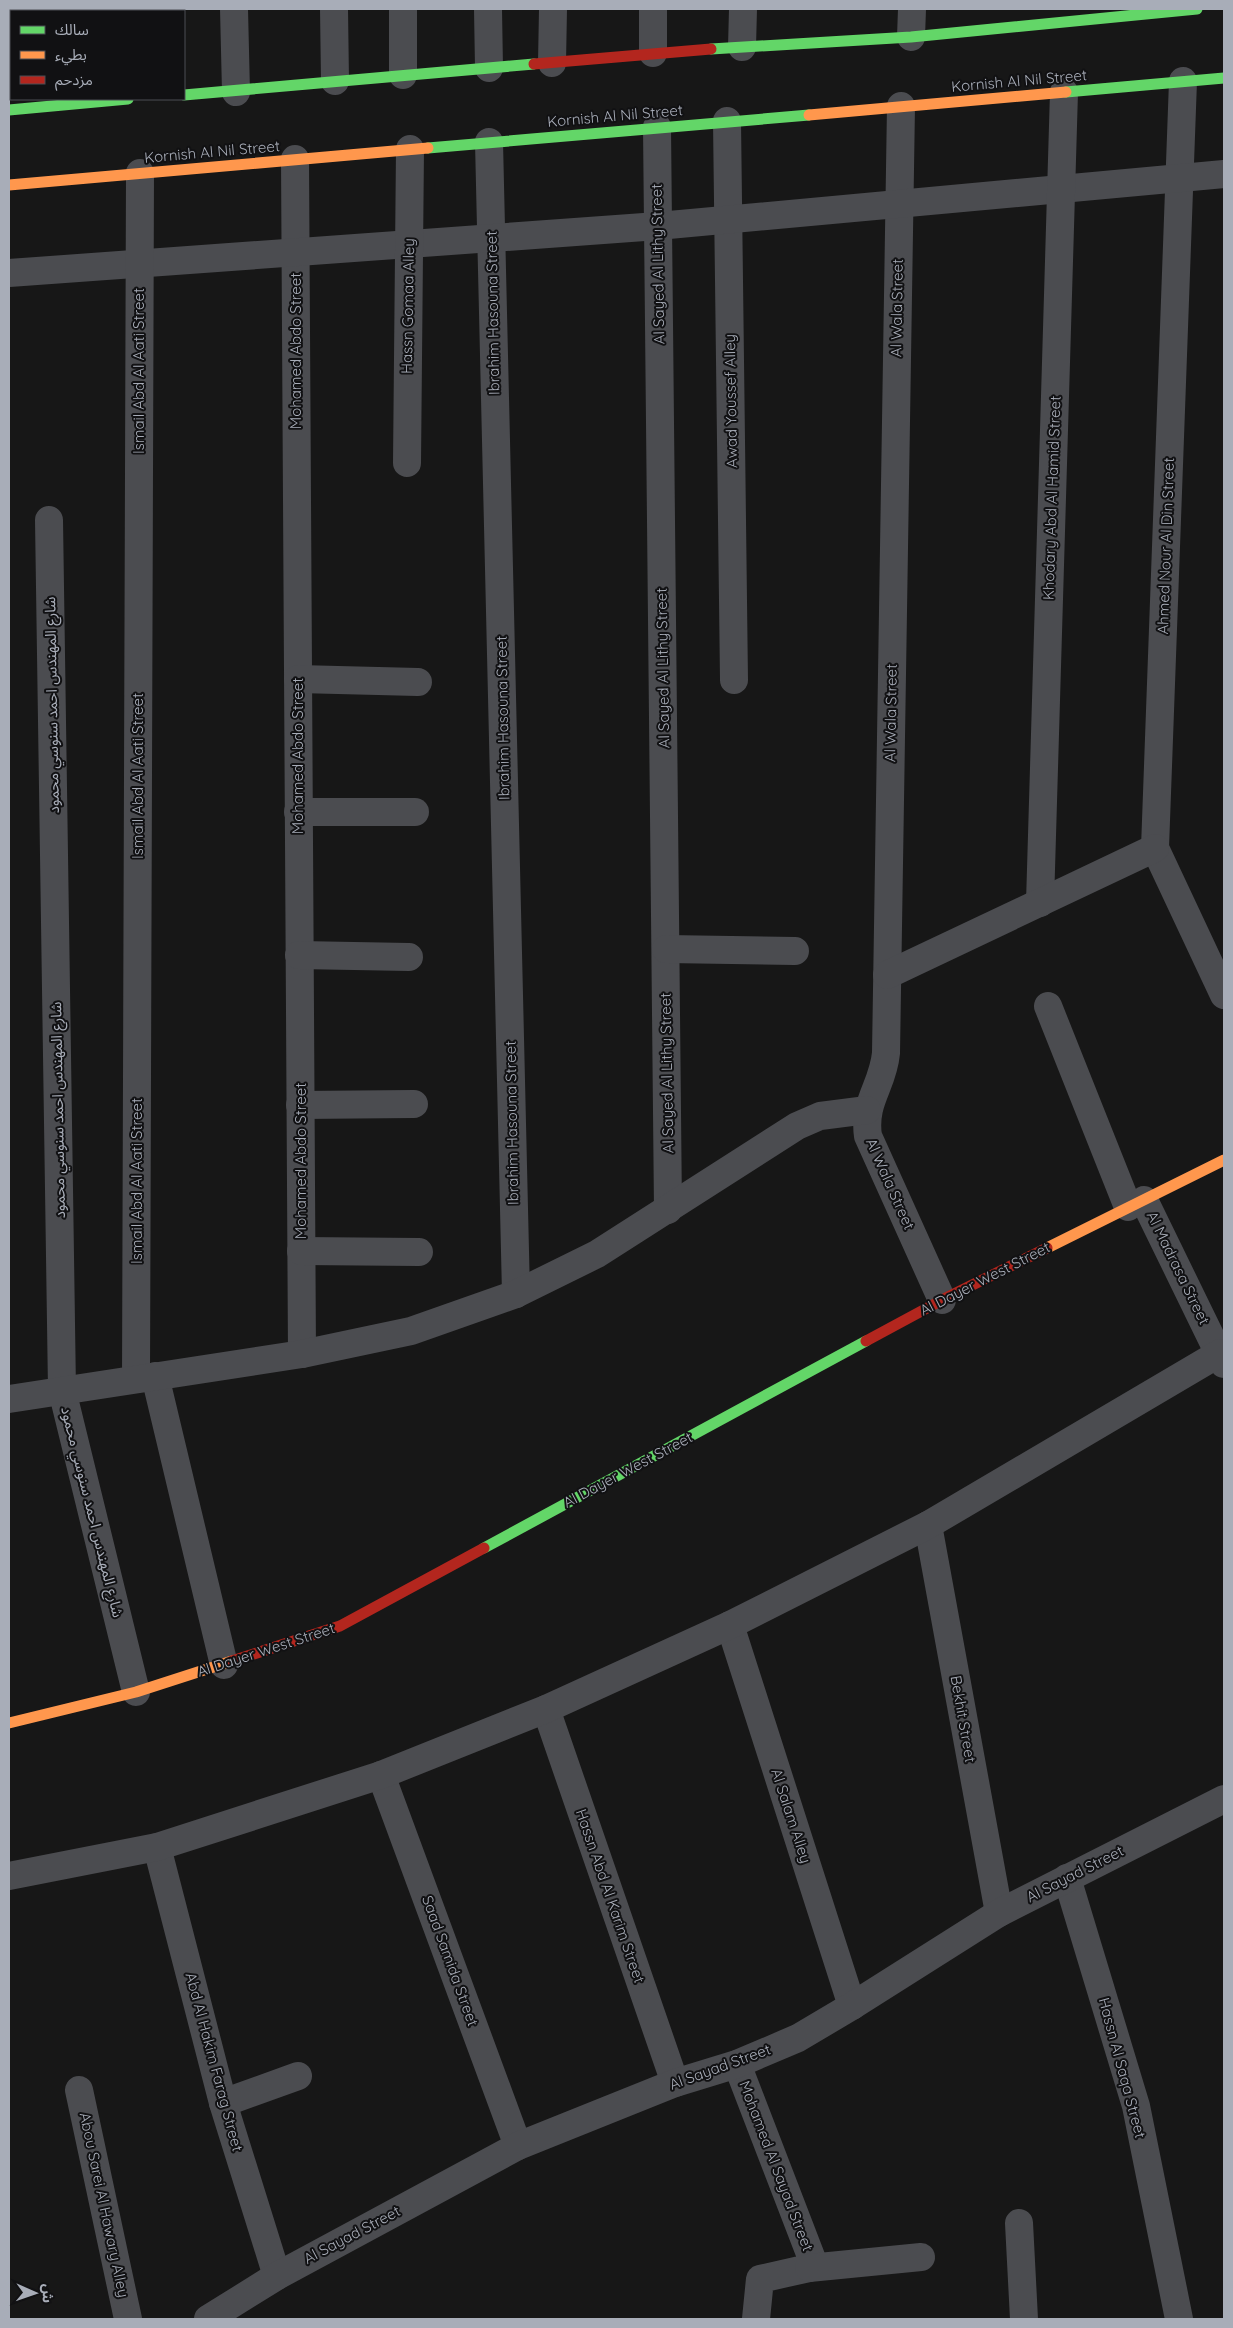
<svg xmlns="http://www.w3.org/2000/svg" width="1233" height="2328" font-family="Quicksand,'Noto Sans Arabic',sans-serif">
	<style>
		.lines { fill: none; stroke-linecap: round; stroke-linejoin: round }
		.street { stroke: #4b4c50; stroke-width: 28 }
		.fast { stroke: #63d668; stroke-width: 11 }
		.slow { stroke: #ff974d; stroke-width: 11 }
		.jam { stroke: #b3261e; stroke-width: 11 }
		.labels { text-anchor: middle; stroke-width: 4; stroke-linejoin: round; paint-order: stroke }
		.street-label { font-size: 15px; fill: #a8adb8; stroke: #111113 }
	</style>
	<rect width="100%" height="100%" fill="#171717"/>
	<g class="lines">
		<g class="street">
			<polyline points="234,9 236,92"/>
			<polyline points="334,9 335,81"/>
			<polyline points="488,9 489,68"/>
			<polyline points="132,11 133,9"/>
			<polyline points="911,37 912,9"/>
			<polyline points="742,47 743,9"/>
			<polyline points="653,53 653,9"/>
			<polyline points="552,63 553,9"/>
			<polyline points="403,75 403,9"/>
			<polyline points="1183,81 1155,848 1224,995"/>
			<path d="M901 106 886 1053C883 1086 863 1101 868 1136L942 1300"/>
			<polyline points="727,121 734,680"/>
			<polyline points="657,127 668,1210"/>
			<polyline points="489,142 516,1294"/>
			<polyline points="295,159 302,1354"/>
			<polyline points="9,273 658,226 1224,174"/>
			<polyline points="407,463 410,149"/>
			<polyline points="49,520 62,1390 136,1692"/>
			<polyline points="298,679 418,682"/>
			<polyline points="298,812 415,812"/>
			<polyline points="1040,903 1064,92"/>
			<polyline points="666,949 795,951"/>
			<polyline points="299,955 409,957"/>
			<polyline points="887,975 1155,848"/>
			<polyline points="1048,1006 1128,1207"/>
			<polyline points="300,1105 414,1104"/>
			<polyline points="1144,1200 1224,1364"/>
			<polyline points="301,1251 419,1252"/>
			<polyline points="155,1376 224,1665"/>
			<polyline points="136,1379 140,173"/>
			<polyline points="9,1399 302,1354 411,1331 516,1294 597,1254 797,1126 820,1116 867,1110"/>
			<polyline points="928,1525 999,1913"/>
			<polyline points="730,1625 852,2006"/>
			<polyline points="546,1709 675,2083"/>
			<polyline points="381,1775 518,2146"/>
			<polyline points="157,1847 223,2103 277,2276"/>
			<polyline points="9,1876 157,1847 381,1775 546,1709 730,1625 928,1525 1220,1353"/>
			<polyline points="1067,1878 1136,2106 1179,2319"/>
			<polyline points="737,2064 812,2259 809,2268 760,2279 756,2319"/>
			<polyline points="79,2090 128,2319"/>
			<polyline points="223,2103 298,2076"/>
			<polyline points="1019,2223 1024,2319"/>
			<polyline points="809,2268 921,2257"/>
			<polyline points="208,2319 277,2276 518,2146 675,2083 737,2064 798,2038 852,2006 999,1913 1224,1799"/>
		</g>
		<g class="fast">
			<polyline points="711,49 911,37 1197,9"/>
			<polyline points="1066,92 1224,78"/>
			<polyline points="184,95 534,64"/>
			<polyline points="9,110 128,99"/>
			<polyline points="428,148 809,115"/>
			<polyline points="484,1548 866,1341"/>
		</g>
		<g class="slow">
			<polyline points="809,115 1066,92"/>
			<polyline points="9,185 428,148"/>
			<polyline points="1047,1248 1224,1160"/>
			<polyline points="9,1723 136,1692 232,1661"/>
		</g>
		<g class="jam">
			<polyline points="534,64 711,49"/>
			<polyline points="866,1341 942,1300 1047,1248"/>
			<polyline points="232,1661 340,1626 484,1548"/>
		</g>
	</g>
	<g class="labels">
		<g class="street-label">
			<text transform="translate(1019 81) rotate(-5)" y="5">Kornish Al Nil Street</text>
			<text transform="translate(615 116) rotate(-5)" y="5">Kornish Al Nil Street</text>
			<text transform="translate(212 152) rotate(-5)" y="5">Kornish Al Nil Street</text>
			<text transform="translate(658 264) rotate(-91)" y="5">Al Sayed Al Lithy Street</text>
			<text transform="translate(408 306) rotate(-89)" y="5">Hassn Gomaa Alley</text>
			<text transform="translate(897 308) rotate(-89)" y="5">Al Wala Street</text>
			<text transform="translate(493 313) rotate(-91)" y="5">Ibrahim Hasouna Street</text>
			<text transform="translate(296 351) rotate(-90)" y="5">Mohamed Abdo Street</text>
			<text transform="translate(139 371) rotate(-90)" y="5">Ismail Abd Al Aati Street</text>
			<text transform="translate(731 401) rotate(-91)" y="5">Awad Youssef Alley</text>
			<text transform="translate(1052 498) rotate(-88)" y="5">Khodary Abd Al Hamid Street</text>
			<text transform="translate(1166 546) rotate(-88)" y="5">Ahmed Nour Al Din Street</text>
			<text transform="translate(663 668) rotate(-91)" y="5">Al Sayed Al Lithy Street</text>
			<text transform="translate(52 705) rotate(-91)" y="5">شارع المهندس احمد سنوسي محمود</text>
			<text transform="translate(891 713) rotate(-89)" y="5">Al Wala Street</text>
			<text transform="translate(503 718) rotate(-91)" y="5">Ibrahim Hasouna Street</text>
			<text transform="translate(298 756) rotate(-90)" y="5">Mohamed Abdo Street</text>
			<text transform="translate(138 776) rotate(-90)" y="5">Ismail Abd Al Aati Street</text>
			<text transform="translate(667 1073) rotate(-91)" y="5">Al Sayed Al Lithy Street</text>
			<text transform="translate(58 1110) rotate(-91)" y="5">شارع المهندس احمد سنوسي محمود</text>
			<text transform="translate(512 1123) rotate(-91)" y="5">Ibrahim Hasouna Street</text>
			<text transform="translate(301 1161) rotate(-90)" y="5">Mohamed Abdo Street</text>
			<text transform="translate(137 1181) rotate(-90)" y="5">Ismail Abd Al Aati Street</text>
			<text transform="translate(890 1184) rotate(66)" y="5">Al Wala Street</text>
			<text transform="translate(1178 1268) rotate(64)" y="5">Al Madrasa Street</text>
			<text transform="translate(985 1279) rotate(-27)" y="5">Al Dayer West Street</text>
			<text transform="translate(628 1470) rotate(-28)" y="5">Al Dayer West Street</text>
			<text transform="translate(92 1512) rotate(76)" y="5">شارع المهندس احمد سنوسي محمود</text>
			<text transform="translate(266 1650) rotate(-18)" y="5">Al Dayer West Street</text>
			<text transform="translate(963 1719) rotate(80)" y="5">Bekhit Street</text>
			<text transform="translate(791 1816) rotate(72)" y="5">Al Salam Alley</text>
			<text transform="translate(1075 1874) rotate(-27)" y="5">Al Sayad Street</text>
			<text transform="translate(610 1896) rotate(71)" y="5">Hassn Abd Al Karim Street</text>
			<text transform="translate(450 1961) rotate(70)" y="5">Saad Samida Street</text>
			<text transform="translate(214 2062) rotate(75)" y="5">Abd Al Hakim Farag Street</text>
			<text transform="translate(720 2067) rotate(-20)" y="5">Al Sayad Street</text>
			<text transform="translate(1122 2068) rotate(75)" y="5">Hassn Al Saqa Street</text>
			<text transform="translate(776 2166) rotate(69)" y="5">Mohamed Al Sayad Street</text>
			<text transform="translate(104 2205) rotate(78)" y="5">Abou Sarei Al Hawary Alley</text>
			<text transform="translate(352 2235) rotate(-28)" y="5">Al Sayad Street</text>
		</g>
	</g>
	<rect width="1233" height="2328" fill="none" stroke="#a8adb8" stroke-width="20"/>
	<rect x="10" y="10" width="175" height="90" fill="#111113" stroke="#4d4f55"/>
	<rect x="20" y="26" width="25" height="8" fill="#63d668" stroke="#4d4f55"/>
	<text x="55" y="35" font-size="15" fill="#a8adb8">سالك</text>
	<rect x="20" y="51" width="25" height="8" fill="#ff974d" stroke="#4d4f55"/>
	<text x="55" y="60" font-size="15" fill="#a8adb8">بطيء</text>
	<rect x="20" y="76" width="25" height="8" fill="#b3261e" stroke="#4d4f55"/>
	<text x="55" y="85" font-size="15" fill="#a8adb8">مزدحم</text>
	<g transform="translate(35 2293) rotate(92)" stroke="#111113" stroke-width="4" paint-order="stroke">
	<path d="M0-4L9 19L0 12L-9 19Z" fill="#a8adb8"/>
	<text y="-8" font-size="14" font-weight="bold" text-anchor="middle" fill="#a8adb8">ش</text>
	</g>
</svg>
